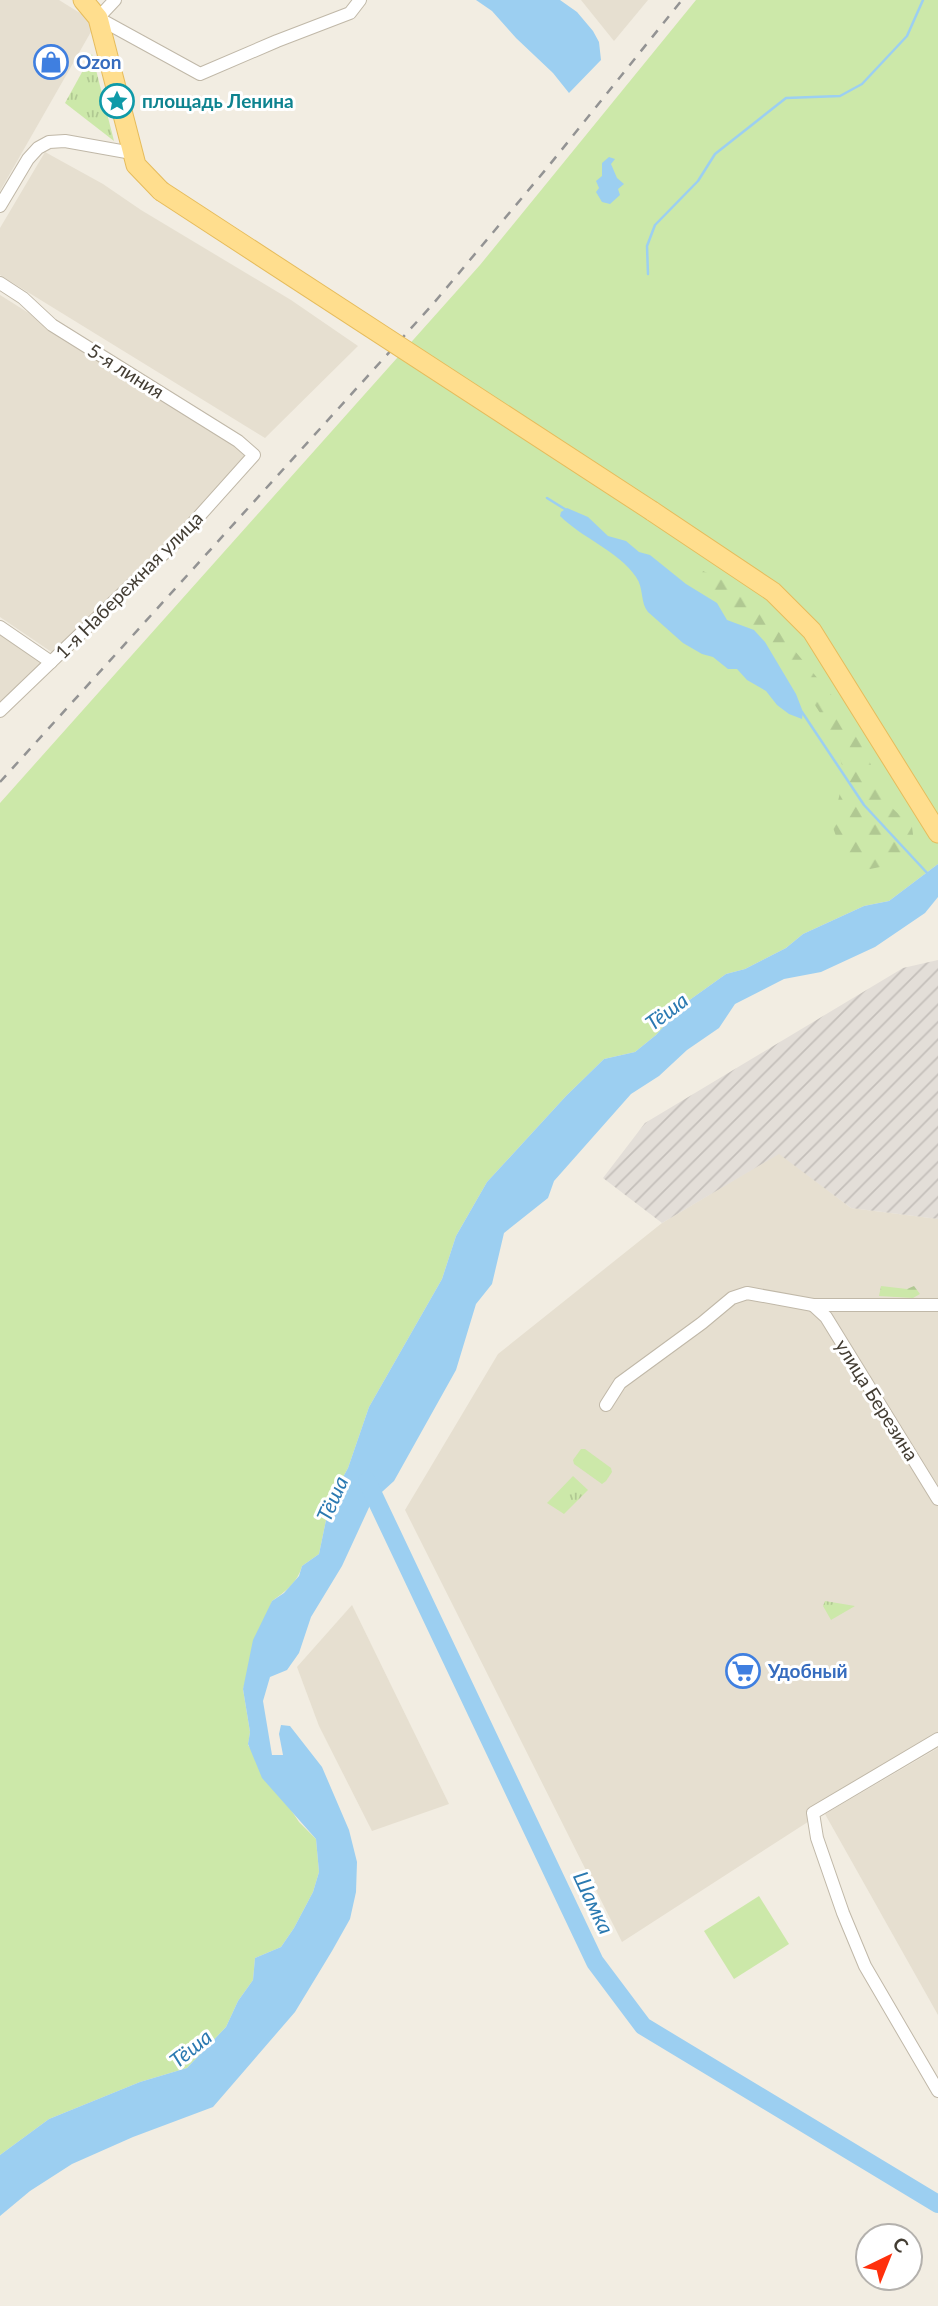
<svg xmlns="http://www.w3.org/2000/svg" width="938" height="2306" font-family="Lato,sans-serif">
	<style>
		.residential { fill: #e6dfd0 }
		.industrial { fill: url(#industrial-furrows) }
		.green { fill: #cce8a9 }
		.forest { fill: url(#forest-firs) }
		.park { fill: url(#park-tufts) }
		.water { fill: #9ccff1 }
		.lines { fill: none; stroke-linecap: round; stroke-linejoin: round }
		.stream { stroke: #9ccff1; stroke-width: 2.5 }
		.river { stroke: #9ccff1; stroke-width: 18 }
		.minor-casing { stroke: #c0b8a8; stroke-width: 14 }
		.primary-casing { stroke: #e6bc5c; stroke-width: 21 }
		.minor { stroke: #fff; stroke-width: 12 }
		.primary { stroke: #ffde8e; stroke-width: 19 }
		.rail { stroke: #939393; stroke-width: 2.5; stroke-dasharray: 9 9; stroke-linecap: butt }
		.primary-bridge-casing { stroke: #e6bc5c; stroke-width: 21; stroke-linecap: butt }
		.primary-bridge { stroke: #ffde8e; stroke-width: 19 }
		.labels { text-anchor: middle; stroke-width: 6; stroke-linejoin: round; paint-order: stroke }
		.shop-label { font-size: 19px; font-weight: bold; fill: #366cbe; stroke: #fff; text-anchor: start }
		.culture-label { font-size: 19px; font-weight: bold; fill: #0d838f; stroke: #fff; text-anchor: start }
		.street-label { font-size: 19px; fill: #433d33; stroke: #fff }
		.water-label { font-size: 21px; font-style: italic; fill: #2a79b1; stroke: #fff }
	</style>
	<defs>
		<pattern id="industrial-furrows" width="10" height="10" patternUnits="userSpaceOnUse" patternTransform="scale(1.75)"><rect width="10" height="10" fill="#e3ded8"/><path d="M-1 1l2-2M0 10L10 0M9 11l2-2" fill="none" stroke="#c4bfba"/></pattern>
		<pattern id="forest-firs" width="22" height="20" patternUnits="userSpaceOnUse" patternTransform="scale(1.75)"><rect width="22" height="20" fill="#cce8a9"/><path d="M5 1l3.5 6h-7zM16 11l3.5 6h-7z" fill="#b0c892"/></pattern>
		<pattern id="park-tufts" width="24" height="20" patternUnits="userSpaceOnUse" patternTransform="scale(1.75)"><rect width="24" height="20" fill="#cce8a9"/><path d="M3 7l-1-3M5 7V3M7 7l1-3M15 17l-1-3M17 17v-4M19 17l1-3" fill="none" stroke="#b0c892"/></pattern>
	</defs>
	<rect width="100%" height="100%" fill="#f2ede2"/>
	<g class="residential">
		<polygon points="0,0 59,0 96,23 0,191"/>
		<polygon points="581,0 648,0 614,41"/>
		<polygon points="45,152 103,184 141,210 291,300 358,346 265,438 0,275 0,228"/>
		<polygon points="0,295 253,454 174,535 53,653 0,617"/>
		<polygon points="0,634 43,664 0,705"/>
		<polygon points="779,1153 851,1208 938,1219 938,1738 622,1942 405,1510 498,1354 662,1223"/>
		<polygon points="352,1605 449,1804 372,1831 319,1726 297,1667"/>
		<polygon points="938,1748 938,2015 825,1814"/>
	</g>
	<polygon class="industrial" points="938,960 938,1219 851,1208 779,1154 662,1223 603,1178 645,1123 903,968"/>
	<g class="green">
		<path d="M696 0H938V864L889 901 864 906 803 934 786 948 745 969 726 974 684 1004 656 1035 635 1052 604 1059 566 1096 487 1182 456 1236 442 1279 369 1407 348 1468 330 1501 319 1554 302 1566C298 1582 285 1592 272 1601L243 1689 250 1732 248 1745 299 1822 316 1839 319 1872 313 1892 294 1928 281 1947 255 1958 253 1980 238 2001 226 2027 187 2068 140 2082 49 2119 0 2155V803L480 265Z"/>
		<polygon points="581,1449 585,1449 611,1468 612,1472 606,1481 602,1484 574,1464 573,1460"/>
		<polygon points="759,1896 789,1944 734,1979 704,1931"/>
	</g>
	<g class="forest">
		<polygon points="703,571 733,585 765,615 834,698 862,745 889,805 912,827 915,849 900,863 870,869 860,868 843,855 832,825 842,785 842,765 836,745 822,716 800,682 703,589 699,580"/>
		<polygon points="881,1286 907,1289 914,1286 920,1294 913,1298 879,1296"/>
	</g>
	<g class="park">
		<polygon points="92,54 114,141 65,103"/>
		<polygon points="573,1476 588,1490 564,1514 547,1503"/>
		<polygon points="825,1601 855,1606 831,1620 823,1606"/>
	</g>
	<g class="water">
		<polygon points="476,0 560,0 577,12 593,31 599,42 601,60 569,93 553,73 516,38 492,11"/>
		<polygon points="609,157 615,159 611,164 617,178 624,184 618,189 620,195 610,204 602,202 596,192 599,188 596,181 602,176 602,163"/>
		<path d="M567 508 588 517 608 536 626 541 639 552 650 555 686 584 717 603 727 620 754 630 765 642 796 694 803 712 802 719 789 714 777 705 766 691 747 680 737 669H728L713 657 702 654 683 643 648 612C640 603 644 588 636 577 618 551 582 538 560 516L561 512Z"/>
		<polygon points="938,864 938,897 925,913 875,947 821,972 784,979 735,1004 719,1028 687,1050 659,1076 631,1094 554,1181 548,1198 504,1233 492,1284 476,1304 456,1370 394,1481 372,1501 342,1566 311,1617 299,1653 287,1670 270,1677 263,1701 272,1755 283,1755 279,1734 281,1725 290,1726 322,1767 349,1830 357,1862 356,1892 350,1919 332,1951 295,2012 213,2107 133,2137 72,2164 30,2191 0,2216 0,2155 49,2119 140,2082 187,2068 226,2027 238,2001 253,1980 255,1958 281,1947 294,1928 313,1892 319,1872 316,1839 262,1778 248,1744 250,1732 243,1689 253,1640 272,1601 284,1593 299,1576 302,1566 319,1554 330,1501 348,1468 369,1407 442,1279 456,1236 487,1182 566,1096 604,1059 635,1052 656,1035 684,1004 726,974 745,969 786,948 803,934 864,906 889,901"/>
	</g>
	<g class="lines">
		<g class="stream">
			<polyline points="648,274 647,246 655,225 698,181 715,154 786,98 840,96 862,84 907,36 923,0"/>
			<polyline points="547,498 568,511"/>
			<polyline points="802,712 864,805 929,875"/>
		</g>
		<polyline class="river" points="367,1481 595,1962 643,2026 938,2204"/>
		<g class="minor-casing">
			<g id="minor">
				<polyline points="115,0 98,18 200,74 277,41 350,13 360,0"/>
				<polyline points="0,206 28,159 38,148 49,142 65,141 132,153"/>
				<polyline points="0,283 23,298 52,325 238,441 254,455 176,542 0,711"/>
				<polyline points="0,627 51,662"/>
				<polyline points="813,1305 826,1317 938,1499"/>
				<polyline points="606,1405 620,1383 702,1323 732,1298 747,1293 813,1305 938,1305"/>
				<polyline points="938,1739 813,1813 817,1838 843,1913 865,1966 938,2091"/>
			</g>
		</g>
		<g class="primary-casing">
			<g id="primary">
				<polyline points="83,0 98,18 136,165 161,191"/>
				<polyline points="652,511 773,592 812,631 938,833"/>
			</g>
		</g>
		<use href="#minor" class="minor"/>
		<use href="#primary" class="primary"/>
		<polyline class="rail" points="0,782 433,304 547,168 682,0"/>
		<g class="primary-bridge-casing">
			<polyline id="primary-bridge" points="161,191 652,511"/>
		</g>
		<use href="#primary-bridge" class="primary-bridge"/>
	</g>
	<defs>
		<g id="shop-ring" transform="scale(1.75)"><circle r="9.5" fill="#fff" stroke="#3f7fe0" stroke-width="1.5"/><path d="M-5-2.5h2.3a2.7 3.5 0 0 1 5.4 0H5L5.5 6h-11ZM-1.5-2.5h3a1.5 2.3 0 0 0-3 0Z" fill="#3f7fe0"/></g>
		<g id="sight-ring" transform="scale(1.75)"><circle r="9.5" fill="#fff" stroke="#0f9aa8" stroke-width="1.5"/><path d="M0-6L1.8-2.2L6-1.7L2.9 1.2L3.7 5.4L0 3.3L-3.7 5.4L-2.9 1.2L-6-1.7L-1.8-2.2Z" fill="#0f9aa8"/></g>
		<g id="supermarket-ring" transform="scale(1.75)"><circle r="9.5" fill="#fff" stroke="#3f7fe0" stroke-width="1.5"/><path d="M-6-5.5h2.5l.6 2H6L4.5 2H-2.5L-4.4-4H-6ZM-1.5 3.2a1.3 1.3 0 1 0 .1 0ZM3 3.2a1.3 1.3 0 1 0 .1 0Z" fill="#3f7fe0"/></g>
	</defs>
	<g fill-rule="evenodd">
		<use href="#shop-ring" x="51" y="62"/>
		<use href="#sight-ring" x="117" y="101"/>
		<use href="#supermarket-ring" x="743" y="1671"/>
	</g>
	<g class="labels">
		<g class="shop-label">
			<text x="76" y="69">Ozon</text>
			<text x="768" y="1678">Удобный</text>
		</g>
		<g class="culture-label">
			<text x="142" y="108">площадь Ленина</text>
		</g>
		<g class="street-label">
			<text transform="translate(126 371) rotate(32)" y="7">5-я линия</text>
			<text transform="translate(129 585) rotate(-45)" y="7">1-я Набережная улица</text>
			<text transform="translate(877 1400) rotate(58)" y="7">улица Березина</text>
		</g>
		<g class="water-label">
			<text transform="translate(667 1012) rotate(-37)" y="7">Тёша</text>
			<text transform="translate(333 1499) rotate(-66)" y="7">Тёша</text>
			<text transform="translate(593 1903) rotate(65)" y="7">Шамка</text>
			<text transform="translate(191 2049) rotate(-39)" y="7">Тёша</text>
		</g>
	</g>
	<g transform="translate(889 2257) rotate(43)"><circle r="33" fill="#ffffff" stroke="#b4b1ad" stroke-width="2"/>
	<path d="M0-5L12 26L0 18L-12 26Z" fill="#ff300c"/>
	<text y="-10" font-size="19" font-weight="bold" text-anchor="middle" fill="#433d33">С</text>
	</g>
</svg>
